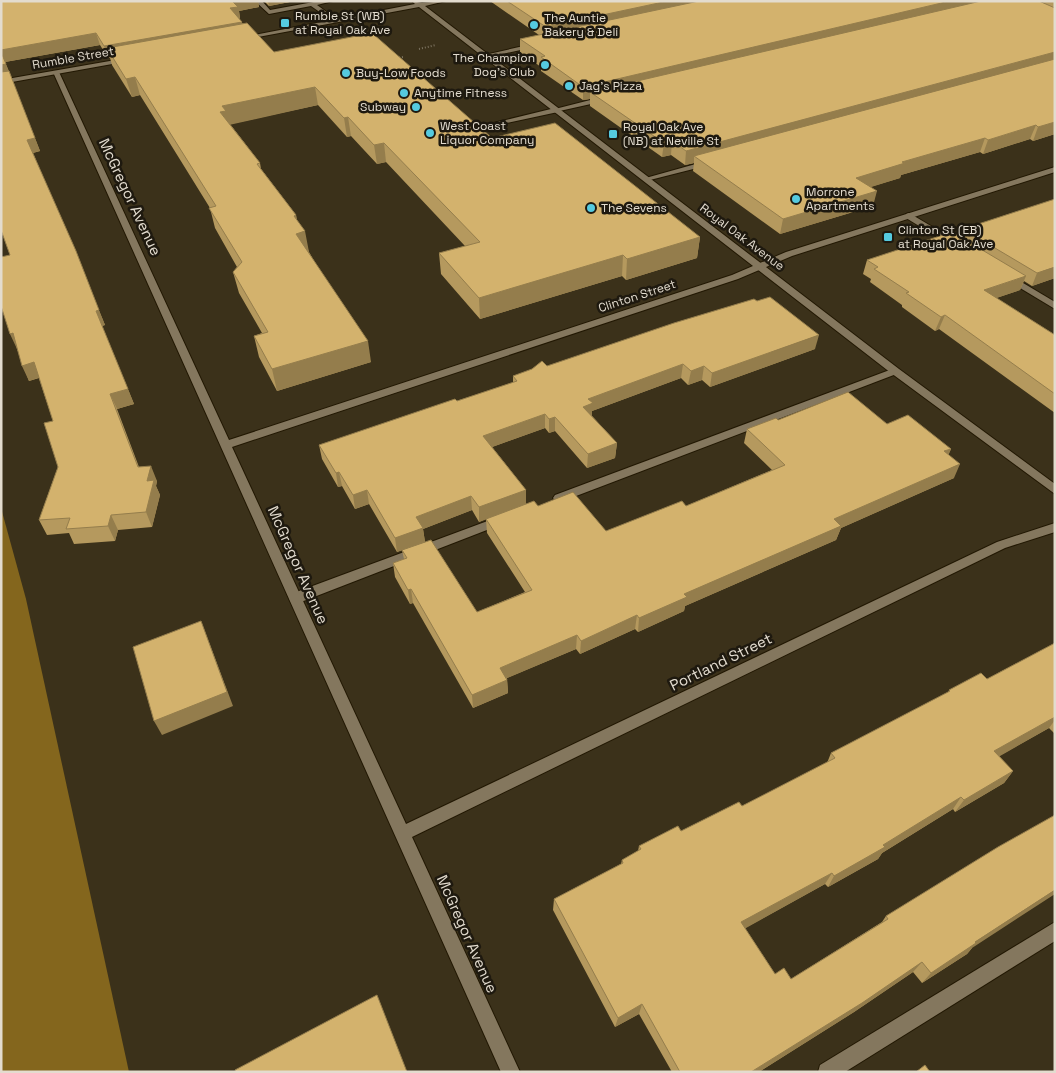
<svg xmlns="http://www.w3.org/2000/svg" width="1056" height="1073" font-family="'Space Grotesk',sans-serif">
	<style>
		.forest { fill: #84661d }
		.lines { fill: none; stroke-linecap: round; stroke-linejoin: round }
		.lane-casing { stroke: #221803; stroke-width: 2 }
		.street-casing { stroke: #221803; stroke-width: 2 }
		.secondary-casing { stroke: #221803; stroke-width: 2 }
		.path { stroke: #7b725f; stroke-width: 2; stroke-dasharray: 1 2; stroke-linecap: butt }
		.lane { fill: #84775e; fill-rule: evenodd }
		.street { fill: #84775e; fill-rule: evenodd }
		.secondary { fill: #84775e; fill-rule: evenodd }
		.wall { fill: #b5995e }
		.shaded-wall { fill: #947d4c }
		.building { fill: #d3b26d; stroke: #947d4c }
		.poi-dot { fill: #55cadf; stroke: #1e190f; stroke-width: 2 }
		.labels { text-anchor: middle; stroke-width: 5; stroke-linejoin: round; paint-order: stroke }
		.far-poi-label { font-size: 12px; fill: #e3dccf; stroke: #1e190f; text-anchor: start }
		.far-street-label { font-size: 12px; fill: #e3dccf; stroke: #1e190f }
		.street-label { font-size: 15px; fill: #e3dccf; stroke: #1e190f }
	</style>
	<rect width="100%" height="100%" fill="#3b311a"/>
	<polygon class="forest" points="1,508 26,599 129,1072 1,1072"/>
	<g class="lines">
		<g class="lane-casing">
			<g id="lane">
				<polygon points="255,1 262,1 270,10 319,1 333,1 317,5 339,21 334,22 311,6 269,14"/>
				<polygon points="537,43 540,45 539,46 483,58 480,56"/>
				<polygon points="555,108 558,108 558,112 493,126 489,124"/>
				<polygon points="710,160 713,160 713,164 646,181 642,179"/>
				<polygon points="909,213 958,242 959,244 958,246 952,246 906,218 906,214"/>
				<polygon points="1008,274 1055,302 1055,309 1005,279 1005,275"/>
				<polygon points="895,368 900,371 899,373 563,501 555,501 553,498 555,495"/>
				<polygon points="501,516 507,520 505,523 301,602 296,603 291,602 289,598 291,594"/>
				<polygon points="1055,922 1055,941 845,1072 818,1072 820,1065"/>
			</g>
		</g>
		<g class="street-casing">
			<g id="street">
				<polygon points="54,71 59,72 229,440 732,275 786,252 1055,167 1055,172 792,256 738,279 232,447 406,824 997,542 1055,523 1055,532 1005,548 412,837 520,1072 501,1072 53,72"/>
				<polygon points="606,96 609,96 609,100 555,112 551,110"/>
			</g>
		</g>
		<g class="secondary-casing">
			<g id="secondary">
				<polygon points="412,1 422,3 446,1 425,6 899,369 1055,484 1055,494 891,373 419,7 242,40 239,38 415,4"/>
				<polygon points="127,58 129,59 129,61 1,84 1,80"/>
			</g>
		</g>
		<g class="path">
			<polyline points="419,49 436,45"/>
			<polyline points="396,58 403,57"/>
		</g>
		<use href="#lane" class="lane"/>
		<use href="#street" class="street"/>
		<use href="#secondary" class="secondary"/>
	</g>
	<g class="wall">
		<polygon points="1,1 258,1 259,7 239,11 240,18 239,19 242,23 274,52 492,138 700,237 697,258 626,280 622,276 480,319 441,274 439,253 465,246 386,162 377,164 351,136 347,137 318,105 230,124 260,163 261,169 296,215 297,221 309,252 371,362 277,391 259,357 254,336 262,333 239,293 233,272 237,267 215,228 210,208 140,95 132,97 112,65 110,58 108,58 100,45 5,62 40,151 33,153 105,325 102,326 134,404 117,409 139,467 157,481 156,486 160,495 152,527 118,530 115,541 74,544 69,533 47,535 39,520 58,467 53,421 39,378 29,381 17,349 10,255"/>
		<polygon points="264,1 295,1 269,6"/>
		<polygon points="490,1 1055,1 1055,134 1033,141 1030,139 983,154 980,152 901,175 900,178 870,187 873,206 780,234 693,171 694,163 685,165 671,155 662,157 590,106 590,99 583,100 541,71 541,67 520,52 520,39 539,35"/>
		<polygon points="963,229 1055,278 1032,286 1024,281 1020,290 996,298 1055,335 1055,413 939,329 935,331 902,307 902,305 870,282 871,279 863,274 867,260 960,237"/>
		<polygon points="815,349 710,387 702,380 688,385 681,378 592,411 592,416 617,443 615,458 587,468 555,431 549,433 545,428 492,447 526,490 526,504 538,506 606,531 686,506 772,470 744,443 747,429 778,420 887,424 951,449 948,455 954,478 841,528 836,540 685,606 684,611 638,632 635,629 580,654 576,649 507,678 508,693 473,708 413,603 410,604 395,577 393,563 404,559 402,550 477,612 525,592 487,533 486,519 479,522 472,510 423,529 425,542 397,552 369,504 355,509 342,486 338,487 322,459 319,445 513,383 513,376 547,366"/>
		<polygon points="1055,643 1055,734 1049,728 999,756 1013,771 1004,783 955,812 953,809 882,853 878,859 828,887 825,884 745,928 775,974 791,979 882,922 886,916 972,948 967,954 922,983 913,972 854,1012 759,1072 672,1072 639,1014 615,1027 553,910 554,899 621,864 622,860 638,851 639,846 681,831 742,806 827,763 831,753 948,693 949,690 987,679"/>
	</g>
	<g class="shaded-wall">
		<polygon points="231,1 258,1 259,7 239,11 240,18 232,20 230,8"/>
		<polygon points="268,1 295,1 269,6"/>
		<polygon points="668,1 724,1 546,40 546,27"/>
		<polygon points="950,1 998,1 590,92 590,99 583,100 583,87"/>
		<polygon points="242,22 244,33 107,48 110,58 108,58 104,46"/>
		<polygon points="96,33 100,45 5,62 1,52 1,50"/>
		<polygon points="1055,52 1055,64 694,156 694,163 685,165 686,151"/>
		<polygon points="6,64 11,76 1,79 1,65"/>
		<polygon points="135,77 140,95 132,97 126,79"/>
		<polygon points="315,87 318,105 229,125 220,112 222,106"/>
		<polygon points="348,117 351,136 347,137 344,118"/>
		<polygon points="1055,122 1055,134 1033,141 1038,127"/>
		<polygon points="1036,125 1030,139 983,154 988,140"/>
		<polygon points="35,138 40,151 32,153 27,140"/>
		<polygon points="985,138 980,152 901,175 900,178 852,193 856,178 902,162"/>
		<polygon points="672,141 671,155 662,157 664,143"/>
		<polygon points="384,143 386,162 377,164 374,145"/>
		<polygon points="877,191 873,206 780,234 783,219"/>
		<polygon points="296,215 299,233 305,231 309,252 300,254 294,216"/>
		<polygon points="700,237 697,258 626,280 627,259"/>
		<polygon points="623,255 622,276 480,319 479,298"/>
		<polygon points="1055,267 1055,278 1032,286 1037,273"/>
		<polygon points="1026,276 1020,290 979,304 984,290"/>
		<polygon points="99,310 105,325 101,326 96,311"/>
		<polygon points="945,315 939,329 935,331 941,317"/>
		<polygon points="13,333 20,348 17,349 10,334"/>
		<polygon points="819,335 815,349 710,387 712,373"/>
		<polygon points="368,341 371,362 277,391 272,369"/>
		<polygon points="34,362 41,377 29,381 22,366"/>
		<polygon points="683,364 681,378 592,411 592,418 583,407 588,399"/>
		<polygon points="704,366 702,380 688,385 691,371"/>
		<polygon points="128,389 134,404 117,409 110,394"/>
		<polygon points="545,414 545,428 484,450 483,436"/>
		<polygon points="555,417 555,431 549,433 549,419"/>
		<polygon points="617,443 615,458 587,468 588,454"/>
		<polygon points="951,449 945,463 944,451"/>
		<polygon points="960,464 954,478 841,528 836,540 685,606 684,611 638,632 639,618 684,594 834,519"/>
		<polygon points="151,466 157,481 156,486 160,495 152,527 146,512 147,481"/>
		<polygon points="339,472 342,486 338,487 336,473"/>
		<polygon points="367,490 369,504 355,509 353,495"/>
		<polygon points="526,490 526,504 479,522 479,507"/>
		<polygon points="471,496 472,510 423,529 425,542 397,552 395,538 416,517"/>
		<polygon points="111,515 118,530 115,541 108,526"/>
		<polygon points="411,589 413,603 410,604 408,590"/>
		<polygon points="637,615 635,629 580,654 581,641"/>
		<polygon points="201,621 233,706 162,735 154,721"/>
		<polygon points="577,635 576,649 500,681 500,668"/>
		<polygon points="507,680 508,693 473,708 472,695"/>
		<polygon points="1055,717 1055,720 1049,728 986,764 994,751"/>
		<polygon points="1013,771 1004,783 955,812 964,800"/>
		<polygon points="961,797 953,809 882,853 878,859 828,887 834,876 883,845"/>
		<polygon points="832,873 825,884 737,933 741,922"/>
		<polygon points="1055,890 1055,894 972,948 967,954 922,983 931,973 975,942"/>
		<polygon points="922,962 913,972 854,1012 759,1072 751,1072"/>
		<polygon points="642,1004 639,1014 615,1027 618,1018"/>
	</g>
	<g class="building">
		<polygon points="1,1 232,1 238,7 230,8 242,22 104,46 96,33 1,50"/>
		<polygon points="507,1 668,1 546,27"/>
		<polygon points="699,1 950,1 583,87 541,57 545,56 520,39"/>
		<polygon points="981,1 1039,1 1055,8 1055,52 686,151 672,141 664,143 590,92"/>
		<polygon points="247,23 274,52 372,33 492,138 555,123 700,237 627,259 623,255 479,298 439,253 480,242 384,143 374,145 348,117 344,118 315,87 222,106 226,111 220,112 260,163 257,164 296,215 294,216 305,231 296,234 368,341 272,369 254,336 268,332 233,272 242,262 209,208 216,206 135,77 126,79 107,48"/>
		<polygon points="1,52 6,64 1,65"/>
		<polygon points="1055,59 1055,122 1038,127 1036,125 988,140 985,138 902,162 905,163 856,178 877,191 783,219 694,156"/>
		<polygon points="9,71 35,138 27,140 76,251 99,310 96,311 128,389 110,394 138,467 151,466 147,481 154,480 146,512 111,515 108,526 66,529 70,518 39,520 58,467 44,423 53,421 34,362 22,366 13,333 10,334 1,306 1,257 10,255 1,230 1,72"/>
		<polygon points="1055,199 1055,267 1037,273 963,229"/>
		<polygon points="952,232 1026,276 984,290 1055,335 1055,394 945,315 941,317 906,293 909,292 874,269 878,267 867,260"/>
		<polygon points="770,297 819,335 712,373 704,366 691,371 683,364 588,399 593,403 583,407 617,443 588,454 555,417 549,419 545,414 483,436 526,490 479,507 471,496 416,517 423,528 395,538 367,490 353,495 339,472 336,473 319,445 455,399 457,401 517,381 513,376 532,369 542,361 547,366 674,323 754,299 757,301"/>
		<polygon points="848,392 887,424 908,415 951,449 944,451 960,464 834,519 841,526 684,594 687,597 639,618 637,615 581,641 577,635 500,668 507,680 472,695 411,589 408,590 393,563 407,558 402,550 431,540 477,612 532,590 486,519 534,501 538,506 573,492 606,531 682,501 686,506 785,465 747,429 776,418 778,420"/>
		<polygon points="201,621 227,692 154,721 133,647"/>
		<polygon points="1055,643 1055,717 994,751 1013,771 964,800 961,797 883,845 885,847 834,876 832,873 741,922 775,974 784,968 791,979 888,919 886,916 998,847 1055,815 1055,890 975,942 976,943 931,973 922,962 862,1003 751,1072 680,1072 642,1004 618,1018 554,899 623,863 622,860 641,849 639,846 678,826 681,831 739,802 742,806 835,758 831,753 950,691 949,690 981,673 987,679"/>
		<polygon points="377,995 407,1072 236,1072 235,1070"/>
		<polygon points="925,1065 930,1072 916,1072"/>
	</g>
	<g class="poi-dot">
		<rect x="280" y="18" width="10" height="10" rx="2.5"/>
		<circle cx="534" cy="25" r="5"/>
		<circle cx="545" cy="65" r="5"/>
		<circle cx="346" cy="73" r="5"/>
		<circle cx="569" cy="86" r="5"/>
		<circle cx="404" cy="93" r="5"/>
		<circle cx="416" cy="107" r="5"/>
		<circle cx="430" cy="133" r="5"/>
		<rect x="608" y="129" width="10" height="10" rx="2.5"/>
		<circle cx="796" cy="199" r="5"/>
		<circle cx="591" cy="208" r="5"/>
		<rect x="883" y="232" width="10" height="10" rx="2.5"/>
	</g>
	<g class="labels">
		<g class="far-poi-label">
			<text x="295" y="20">Rumble St (WB)<tspan x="295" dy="14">at Royal Oak Ave</tspan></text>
			<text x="544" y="22">The Auntie<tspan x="544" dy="14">Bakery &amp; Deli</tspan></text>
			<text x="535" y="62" text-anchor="end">The Champion<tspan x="535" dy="14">Dog's Club</tspan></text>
			<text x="356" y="77">Buy-Low Foods</text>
			<text x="579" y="90">Jag's Pizza</text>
			<text x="414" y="97">Anytime Fitness</text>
			<text x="406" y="111" text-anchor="end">Subway</text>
			<text x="440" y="130">West Coast<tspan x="440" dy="14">Liquor Company</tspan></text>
			<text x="623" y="131">Royal Oak Ave<tspan x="623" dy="14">(NB) at Neville St</tspan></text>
			<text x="806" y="196">Morrone<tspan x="806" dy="14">Apartments</tspan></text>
			<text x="601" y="212">The Sevens</text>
			<text x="898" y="234">Clinton St (EB)<tspan x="898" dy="14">at Royal Oak Ave</tspan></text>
		</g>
		<g class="far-street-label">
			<text transform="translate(73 58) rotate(-10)" y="4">Rumble Street</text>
			<text transform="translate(742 237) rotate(37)" y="4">Royal Oak Avenue</text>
			<text transform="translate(637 296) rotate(-18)" y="4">Clinton Street</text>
		</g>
		<g class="street-label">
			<text transform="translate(130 197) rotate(65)" y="5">McGregor Avenue</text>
			<text transform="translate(298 565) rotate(66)" y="5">McGregor Avenue</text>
			<text transform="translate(721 662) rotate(-26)" y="5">Portland Street</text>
			<text transform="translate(467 934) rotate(66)" y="5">McGregor Avenue</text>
		</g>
	</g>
	<rect width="1056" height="1073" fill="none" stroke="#e3dccf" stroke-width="5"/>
</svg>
